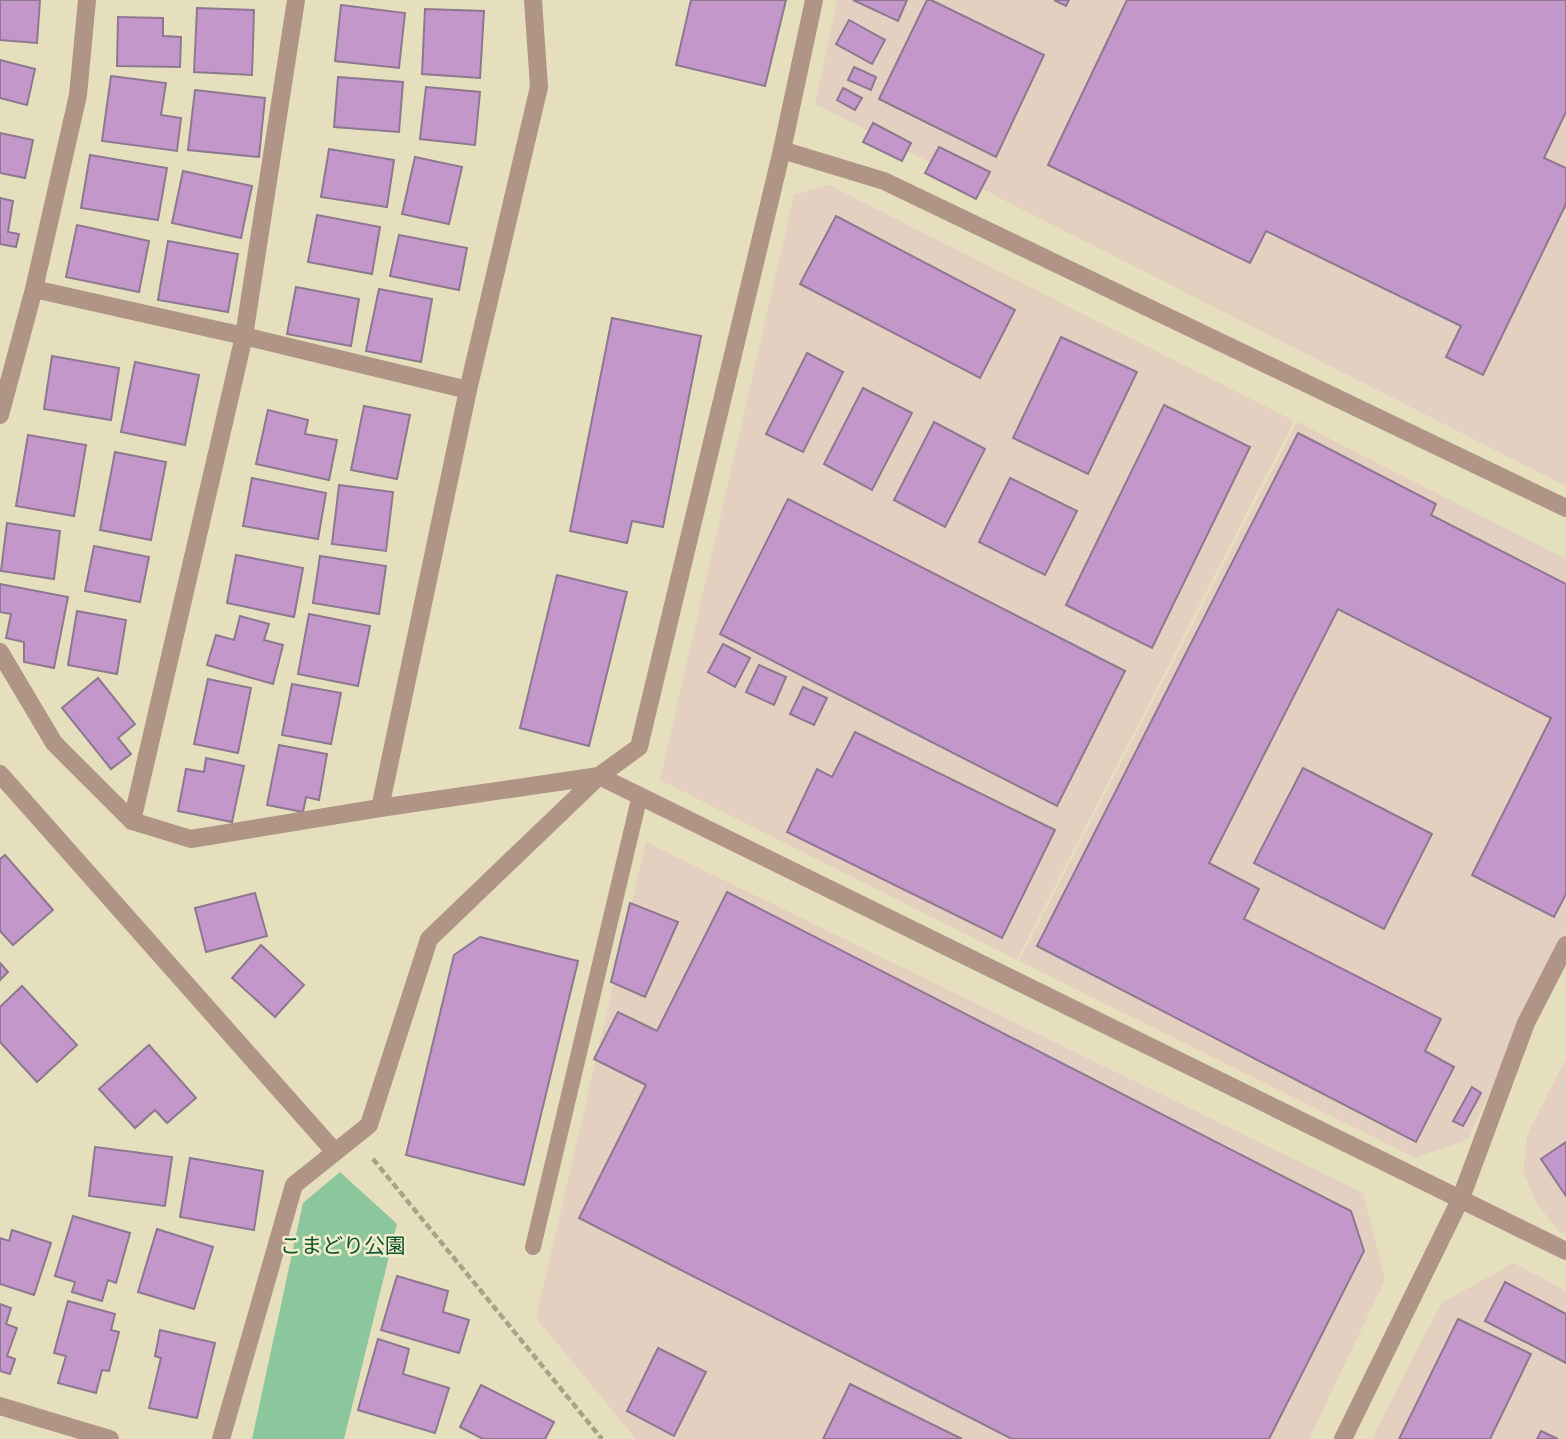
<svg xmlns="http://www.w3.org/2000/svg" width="1566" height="1439" font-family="'Golos Text','Noto Sans JP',sans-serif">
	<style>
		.industrial { fill: #e3d0c1 }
		.green { fill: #8bc69d }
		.building { fill: #c497cb; stroke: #8d7890; stroke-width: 2 }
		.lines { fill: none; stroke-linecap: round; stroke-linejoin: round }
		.path { stroke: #a7a288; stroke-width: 4.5; stroke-dasharray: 7 3.5; stroke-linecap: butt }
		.lane { stroke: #b09485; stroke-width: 16 }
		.street { stroke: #b09485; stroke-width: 18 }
		.labels { text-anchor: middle; stroke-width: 5; stroke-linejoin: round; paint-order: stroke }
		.park-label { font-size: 21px; fill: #0c552e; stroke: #f2eccb }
	</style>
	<rect width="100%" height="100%" fill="#e5dfbe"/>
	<g class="industrial">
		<polygon points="837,0 1566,0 1566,486 815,104"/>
		<polygon points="829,185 1294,421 1017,960 660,780 794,195"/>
		<polygon points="1297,422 1566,559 1566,933 1468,1139 1416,1158 1019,961"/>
		<polygon points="646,842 1363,1193 1385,1280 1309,1439 636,1439 536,1318"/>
		<polygon points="1566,1058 1566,1234 1559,1231 1535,1201 1523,1171 1527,1135"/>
		<polygon points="1514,1263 1566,1291 1566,1439 1372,1439 1441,1303"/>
	</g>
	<polygon class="green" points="340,1172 397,1224 344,1439 252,1439 303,1203"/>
	<g class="building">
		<polygon points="0,0 40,0 37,43 0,40"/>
		<polygon points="691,0 786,0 765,86 676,65"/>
		<polygon points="853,0 907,0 898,21"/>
		<polygon points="927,0 931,0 1044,55 996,157 879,99"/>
		<polygon points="1054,0 1069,0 1066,6"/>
		<polygon points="1127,0 1566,0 1566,112 1544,158 1566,168 1566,204 1483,375 1446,357 1461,326 1266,231 1250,263 1048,165"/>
		<polygon points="341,5 405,13 399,68 335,61"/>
		<polygon points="197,8 254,10 252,75 194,72"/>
		<polygon points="425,9 484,11 480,78 422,74"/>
		<polygon points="118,17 163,18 163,36 181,37 180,67 117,66"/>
		<polygon points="849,20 885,40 872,64 836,44"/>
		<polygon points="0,60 35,69 27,105 0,98"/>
		<polygon points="854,67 876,77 871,90 848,80"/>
		<polygon points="111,76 166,83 161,115 181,118 177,151 102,141"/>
		<polygon points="338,77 403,82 399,132 334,127"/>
		<polygon points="426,87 480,92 475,145 420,139"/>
		<polygon points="843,88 862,98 855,110 837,100"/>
		<polygon points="195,90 265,98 259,157 188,150"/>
		<polygon points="873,123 911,143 902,161 863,142"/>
		<polygon points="0,133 33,140 25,178 0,173"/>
		<polygon points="939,147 990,172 976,199 925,173"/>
		<polygon points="329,149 394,160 387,207 321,197"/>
		<polygon points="90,155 167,168 158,220 81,208"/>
		<polygon points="415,157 462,167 449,224 402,214"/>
		<polygon points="183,171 252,186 241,238 172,223"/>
		<polygon points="0,198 13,201 8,232 19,234 16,247 0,244"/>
		<polygon points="317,215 380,227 372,274 308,262"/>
		<polygon points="836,216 1015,310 980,378 800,284"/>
		<polygon points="77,225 149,241 139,292 66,277"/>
		<polygon points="399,235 467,248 459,290 390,276"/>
		<polygon points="168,241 238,254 228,312 158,300"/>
		<polygon points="296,287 359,299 351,346 287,334"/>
		<polygon points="379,289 432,299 421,362 366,351"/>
		<polygon points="612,318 701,336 663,527 632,521 627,543 570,531"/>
		<polygon points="1061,337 1137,372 1088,474 1013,438"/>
		<polygon points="807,353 843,372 803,452 766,434"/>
		<polygon points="52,356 119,368 111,420 44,409"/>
		<polygon points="135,362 199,375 185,445 121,432"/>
		<polygon points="863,388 912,413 872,490 824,464"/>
		<polygon points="1164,405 1250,447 1152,648 1066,605"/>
		<polygon points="364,406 410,415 397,479 351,470"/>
		<polygon points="268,410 308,420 305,434 337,440 329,480 256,464"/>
		<polygon points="934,422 985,449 945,527 894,500"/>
		<polygon points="1298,433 1436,504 1431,515 1566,584 1566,894 1554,917 1472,875 1551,718 1338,609 1209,863 1259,889 1244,919 1441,1019 1425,1051 1454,1067 1416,1142 1037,946"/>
		<polygon points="28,435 86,445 74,516 16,506"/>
		<polygon points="115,452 166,462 151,540 100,530"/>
		<polygon points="252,478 326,493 318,539 243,526"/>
		<polygon points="1010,478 1077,511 1045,575 979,542"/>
		<polygon points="339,485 393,492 386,551 332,544"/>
		<polygon points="788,499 1125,671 1057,806 720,634"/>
		<polygon points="7,523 60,531 54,579 1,571"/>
		<polygon points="94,546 149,557 140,602 85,591"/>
		<polygon points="236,555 303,568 294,617 227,603"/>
		<polygon points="320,556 386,566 379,614 313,603"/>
		<polygon points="557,575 627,592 589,746 520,728"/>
		<polygon points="0,584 68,597 54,668 24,662 24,642 6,638 11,614 0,612"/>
		<polygon points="77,611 126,620 117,674 68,665"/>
		<polygon points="309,614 370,626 358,686 298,674"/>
		<polygon points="240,616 269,624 264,640 283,645 273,684 207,665 216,635 234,640"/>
		<polygon points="723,644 750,658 735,687 708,672"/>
		<polygon points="759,665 786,677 774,705 746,692"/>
		<polygon points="98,678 135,724 118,738 131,754 111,769 62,708"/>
		<polygon points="208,679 251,688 238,753 194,744"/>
		<polygon points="292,684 341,693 331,744 282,735"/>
		<polygon points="803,687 827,698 814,725 790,714"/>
		<polygon points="855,732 1055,830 1002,938 787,832 817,769 832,777"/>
		<polygon points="279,745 327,754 319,800 306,797 303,812 267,805"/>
		<polygon points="206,758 244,766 232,822 178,811 186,769 204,772"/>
		<polygon points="1303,768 1432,834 1384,929 1254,863"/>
		<polygon points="5,855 53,910 13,945 0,931 0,859"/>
		<polygon points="727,892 1351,1211 1364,1251 1269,1439 1012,1439 579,1218 646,1085 594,1059 618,1012 657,1031"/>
		<polygon points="255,893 267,936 206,952 195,908"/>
		<polygon points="630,903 678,922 645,997 611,982"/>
		<polygon points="480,937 578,961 524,1185 406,1155 454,955"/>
		<polygon points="261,945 304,985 275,1017 232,978"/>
		<polygon points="0,963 8,972 0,980"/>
		<polygon points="22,986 77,1045 37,1082 0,1042 0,1007"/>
		<polygon points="149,1045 196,1098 167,1123 155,1110 135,1128 99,1089"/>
		<polygon points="1472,1087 1481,1093 1463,1126 1453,1121"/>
		<polygon points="1566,1142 1566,1196 1541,1159"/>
		<polygon points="95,1147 172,1157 165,1206 89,1196"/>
		<polygon points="190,1158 263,1171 254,1230 180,1217"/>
		<polygon points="73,1216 130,1233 116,1283 108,1280 102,1301 72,1292 75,1282 55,1276"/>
		<polygon points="157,1229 213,1247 194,1309 138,1292"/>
		<polygon points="12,1230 51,1243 34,1295 0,1284 0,1238 9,1241"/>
		<polygon points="397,1276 448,1291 443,1312 469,1320 459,1353 381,1330"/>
		<polygon points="1505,1282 1566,1314 1566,1363 1485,1321"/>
		<polygon points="68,1301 115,1314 111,1330 119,1332 109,1371 102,1370 96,1393 58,1383 66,1356 54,1353"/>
		<polygon points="0,1304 11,1308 6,1324 17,1328 7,1356 15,1359 10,1374 0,1371"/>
		<polygon points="1458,1319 1531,1354 1490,1439 1399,1439"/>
		<polygon points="160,1330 215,1343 197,1418 149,1408 161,1358 155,1356"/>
		<polygon points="378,1339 409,1349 403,1374 449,1388 435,1433 358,1410"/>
		<polygon points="658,1348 706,1372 674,1436 627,1411"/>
		<polygon points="850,1384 962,1439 823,1439"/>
		<polygon points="481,1385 554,1422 545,1439 483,1439 460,1427"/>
		<polygon points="1541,1431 1558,1439 1537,1439"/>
	</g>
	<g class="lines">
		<polyline class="path" points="373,1159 602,1439"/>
		<polyline class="lane" points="533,1247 640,795"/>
		<g class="street">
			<polyline points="782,150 884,181 1566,508"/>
			<polyline points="34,289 244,336 468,390"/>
			<polyline points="0,415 34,289 78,95 87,0"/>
			<polyline points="0,652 54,743 132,821 191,839 380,808 599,776 1566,1251"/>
			<polyline points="0,774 335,1152"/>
			<polyline points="380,808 468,390 539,87 533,0"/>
			<polyline points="132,821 244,336 296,0"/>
			<polyline points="0,1406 110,1439"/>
			<polyline points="221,1439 294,1185 369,1125 429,939 599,776 639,747 782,150 814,0"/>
			<polyline points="1343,1439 1461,1198 1526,1023 1566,945"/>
		</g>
	</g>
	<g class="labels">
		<g class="park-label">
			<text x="343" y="1253">こまどり公園</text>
		</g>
	</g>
</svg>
